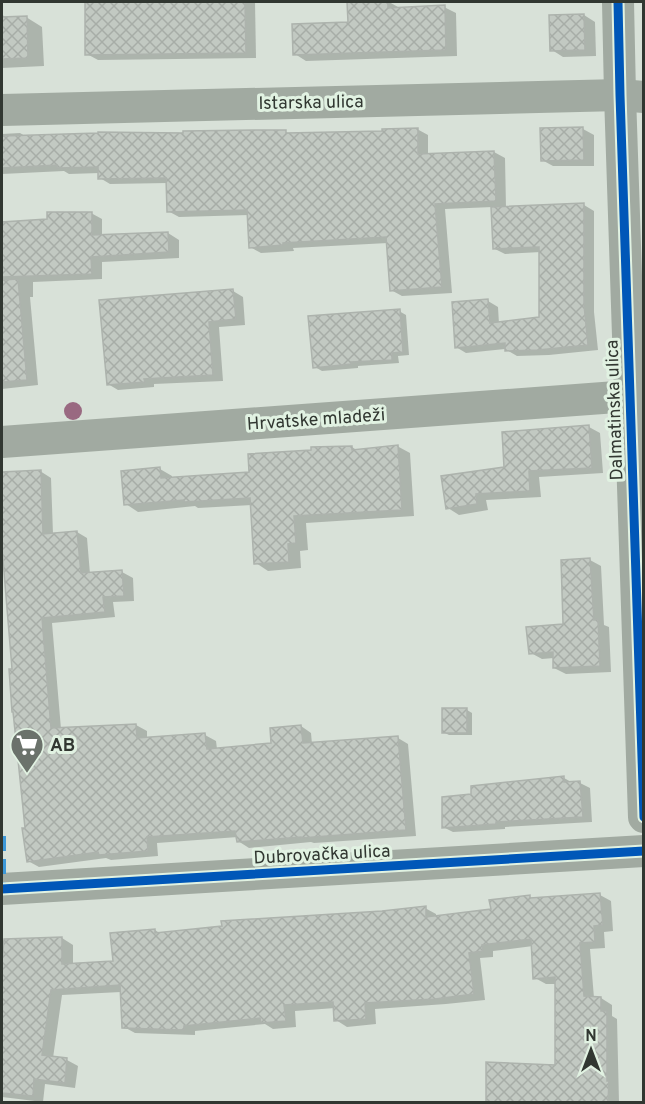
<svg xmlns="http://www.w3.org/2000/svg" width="645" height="1104" font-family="Overpass,sans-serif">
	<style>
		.shadow { fill: #0003 }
		.building { fill: url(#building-cross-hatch); stroke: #adb3ad; stroke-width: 1.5 }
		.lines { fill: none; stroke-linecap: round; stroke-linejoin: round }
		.minor { stroke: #a1aaa1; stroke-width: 32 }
		.quiet { stroke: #3d98d8; stroke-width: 8; stroke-dasharray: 15 8; stroke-linecap: butt }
		.cycleway-casing { stroke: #e1f2e2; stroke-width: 13 }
		.cycleway { stroke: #0057b8; stroke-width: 9 }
		.tree { fill: #996981 }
		.labels { text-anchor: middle; stroke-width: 6; stroke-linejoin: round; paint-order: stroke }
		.street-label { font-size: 18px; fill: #313731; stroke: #e1f2e2 }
		.poi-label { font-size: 18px; font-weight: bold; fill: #313731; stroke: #e1f2e2; text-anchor: start }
	</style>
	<defs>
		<pattern id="building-cross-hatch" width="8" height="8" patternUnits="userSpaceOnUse" patternTransform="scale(1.5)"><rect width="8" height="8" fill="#c2c9c2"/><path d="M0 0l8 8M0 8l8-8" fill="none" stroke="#a7ada7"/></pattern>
	</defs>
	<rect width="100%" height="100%" fill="#d8e1d8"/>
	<g class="shadow">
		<polygon points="86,2 255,2 256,58 98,60 87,54"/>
		<polygon points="349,2 389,2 398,7 399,9 444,7 456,13 457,56 306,61 295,54 349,23"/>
		<polygon points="2,15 6,17 26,17 42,27 44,66 2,68"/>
		<polygon points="584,15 595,22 596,56 563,57 552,50"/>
		<polygon points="417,129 428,135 428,155 494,152 505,158 506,208 584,205 594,211 594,312 598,350 549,355 517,356 505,349 466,353 456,347 488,301 498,307 499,324 541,318 541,252 505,254 495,249 493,207 445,209 452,293 402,296 391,290 388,243 293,248 294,251 261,253 250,247 249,215 179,217 168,211 168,183 110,184 100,178 100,173 69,174 64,171 2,174 2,134 20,133 25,136 285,132 291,134 384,132"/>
		<polygon points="583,129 594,135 594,166 553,166 542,160"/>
		<polygon points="91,213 102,219 102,236 168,233 179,240 179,258 102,262 102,279 33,282 33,297 30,297 38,385 2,389 2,223 49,220"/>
		<polygon points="233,291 243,297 245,325 219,327 223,381 154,384 154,387 118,390 108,384"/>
		<polygon points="399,311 406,315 409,355 398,356 399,363 358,366 358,368 322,371 315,367"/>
		<polygon points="589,427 600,433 603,473 539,477 541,497 486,500 488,510 459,515 448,508 505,468"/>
		<polygon points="397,446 410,453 414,516 306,523 308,550 300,551 301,568 268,571 256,563 252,505 198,508 195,506 138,512 126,504 160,469 172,476 172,478 251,473 352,447 358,451"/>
		<polygon points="40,471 51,478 53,534 77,532 87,538 90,574 122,572 133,578 134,601 113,602 115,617 52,623 61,729 136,725 147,731 147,739 205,735 216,741 217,749 273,745 301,726 311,733 312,744 398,738 408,744 416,836 314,843 311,842 249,848 238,841 238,837 157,843 158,856 111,860 106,858 39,867 28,861 27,829 4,568 2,521 2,473"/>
		<polygon points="590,560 601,566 604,625 609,627 611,672 566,674 554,668 554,658 542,659 531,653 565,625"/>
		<polygon points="443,710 467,710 472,713 472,735 449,735 443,732"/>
		<polygon points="564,778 573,783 580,783 590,788 592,822 505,827 505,829 453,832 443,827 473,796"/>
		<polygon points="600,895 611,901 613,931 604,932 605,948 590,949 594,998 601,998 612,1005 612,1016 617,1019 619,1102 487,1102 487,1064 556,1067 557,984 546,984 535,978 533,946 493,951 493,957 480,958 485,1000 446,1004 375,1009 376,1024 347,1027 336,1020 335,1008 295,1011 296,1027 273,1029 265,1024 195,1031 195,1035 135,1033 124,1027 121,992 62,995 53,1058 67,1060 78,1066 75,1088 45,1084 43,1102 2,1097 2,983 5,940 62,938 73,945 73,965 115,963 155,930 161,934 425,908 436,914 436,918 492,911 529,897 534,900"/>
	</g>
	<g class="building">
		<polygon points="85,2 245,2 246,53 85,55"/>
		<polygon points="347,2 388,2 388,8 445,5 446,50 293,55 292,24 348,22"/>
		<polygon points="584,14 585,50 550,51 549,15"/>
		<polygon points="27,16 28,58 2,59 2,17"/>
		<polygon points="583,127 584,160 541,161 540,128"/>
		<polygon points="418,128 418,154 494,151 496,201 435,204 442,287 390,291 386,237 283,243 283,245 249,248 247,210 167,212 166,178 98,179 98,167 57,168 57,165 2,168 2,136 98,133 98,132 183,133 183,131 255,130 286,130 286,133 382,131 382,129"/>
		<polygon points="584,203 584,305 588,345 538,350 505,351 505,343 455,348 452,302 488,299 490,323 539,317 539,247 493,249 491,207"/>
		<polygon points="47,212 92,212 92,235 168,232 169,252 91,257 92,274 2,277 2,222 47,219"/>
		<polygon points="18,279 27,380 2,382 2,280"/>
		<polygon points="233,289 236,319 209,322 213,375 144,379 145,382 107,385 99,300"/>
		<polygon points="400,309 403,352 392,353 392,360 351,362 351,364 313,368 308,316"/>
		<polygon points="589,425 592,468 529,471 530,491 476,494 477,504 446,509 441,476 504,467 502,432"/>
		<polygon points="398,445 402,510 294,516 296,543 288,544 289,562 254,564 250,498 184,502 184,500 124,505 121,471 160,467 161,478 249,472 248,454 311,450 311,447 352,446 352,450"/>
		<polygon points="41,470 43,534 77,531 81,573 122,570 124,596 103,597 105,612 42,618 51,728 136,724 137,738 205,733 207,749 271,743 270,728 301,725 303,743 398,736 406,830 301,838 301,837 237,842 235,831 147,837 148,851 99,855 98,852 27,862 22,828 25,828 17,750 13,712 12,712 9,669 12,669 2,548 2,472"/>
		<polygon points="590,558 594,620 598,619 600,666 553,668 553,652 529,654 526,627 563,624 561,560"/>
		<rect x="442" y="708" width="25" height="25"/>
		<polygon points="564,776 564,782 580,781 583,817 496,822 496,824 442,828 442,797 471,794 471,786"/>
		<polygon points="600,893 603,925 594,926 595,942 580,943 584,996 601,997 601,1011 607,1011 607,1081 609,1081 608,1102 486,1102 486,1062 555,1065 555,977 533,979 531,939 482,945 483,951 469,953 474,994 435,999 365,1003 366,1019 334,1021 333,1002 284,1005 286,1021 261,1023 260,1018 184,1026 184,1030 122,1028 120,985 51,990 42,1055 67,1058 65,1083 34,1079 33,1096 2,1093 2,962 4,939 62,937 62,964 113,961 110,933 155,929 155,933 222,926 221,921 382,911 426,906 426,917 491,909 489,900 530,895 530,898"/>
	</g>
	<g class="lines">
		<g class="minor">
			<polyline points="618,2 620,95 644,817"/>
			<polyline points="2,110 620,95 644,97"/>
			<polyline points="2,442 630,396"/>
			<polyline points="2,889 644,851"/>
		</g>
		<polyline class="quiet" points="2,836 2,893"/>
		<g class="cycleway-casing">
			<g id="cycleway">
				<polyline points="618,2 620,95 644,817"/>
				<polyline points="2,889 644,851"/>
			</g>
		</g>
		<use href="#cycleway" class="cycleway"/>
	</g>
	<circle class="tree" cx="73" cy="411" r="9"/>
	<defs>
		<g id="supermarket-pin" transform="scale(1.725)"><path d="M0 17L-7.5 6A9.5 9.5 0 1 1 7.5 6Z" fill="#6b726b" stroke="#e1f2e2"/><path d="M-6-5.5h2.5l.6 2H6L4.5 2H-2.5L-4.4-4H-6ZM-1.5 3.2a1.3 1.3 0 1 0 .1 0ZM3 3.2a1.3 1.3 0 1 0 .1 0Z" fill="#fff"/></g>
	</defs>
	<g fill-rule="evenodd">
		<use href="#supermarket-pin" x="27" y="745"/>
	</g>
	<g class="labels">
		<g class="street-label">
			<text transform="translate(311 102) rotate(-1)" y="6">Istarska ulica</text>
			<text transform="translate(614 410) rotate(-92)" y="6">Dalmatinska ulica</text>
			<text transform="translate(316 419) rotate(-4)" y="6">Hrvatske mladeži</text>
			<text transform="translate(322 854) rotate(-3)" y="6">Dubrovačka ulica</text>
		</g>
		<g class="poi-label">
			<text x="50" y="751">AB</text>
		</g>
	</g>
	<rect width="645" height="1104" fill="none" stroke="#313731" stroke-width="6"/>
	<g transform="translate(591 1050)" stroke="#e1f2e2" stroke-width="4.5" paint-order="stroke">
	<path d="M0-4.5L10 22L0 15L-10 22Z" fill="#313731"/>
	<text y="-9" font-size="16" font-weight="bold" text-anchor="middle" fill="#313731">N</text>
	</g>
</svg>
